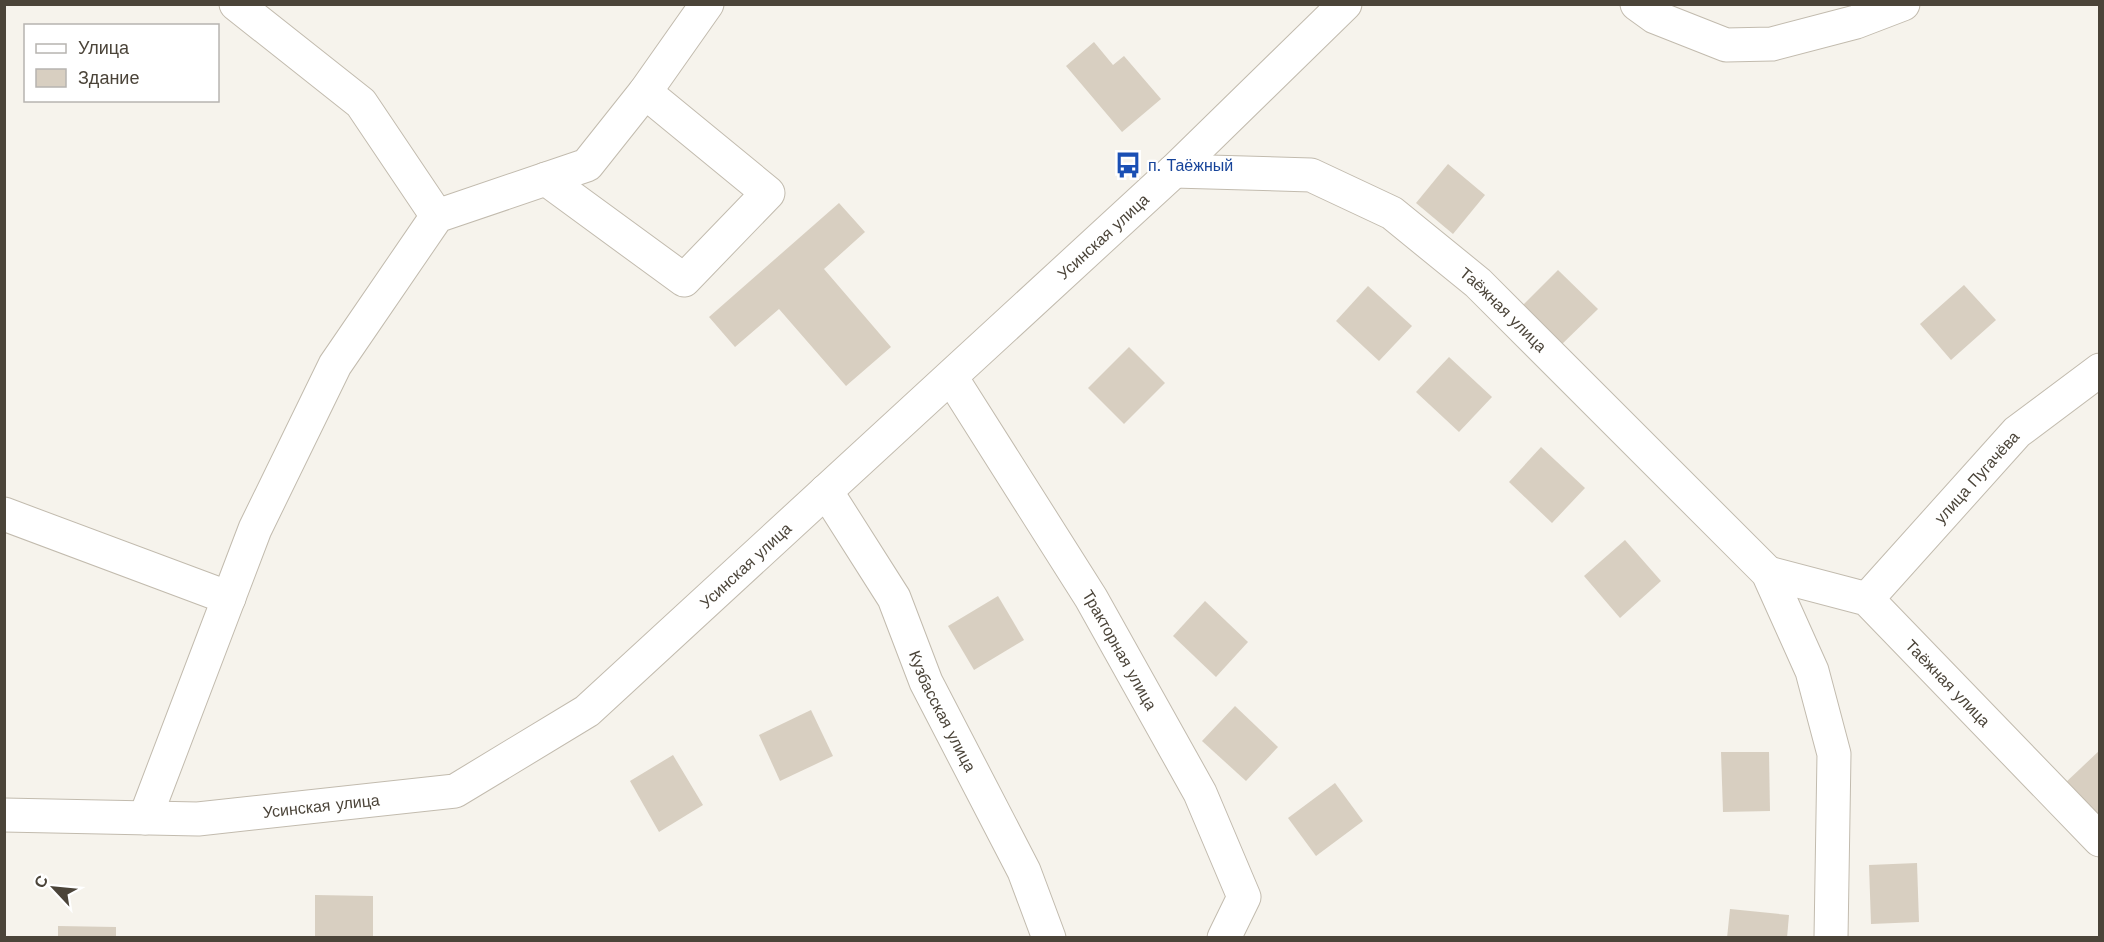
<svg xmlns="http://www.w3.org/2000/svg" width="2104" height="942" font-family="'Work Sans',sans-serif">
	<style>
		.building { fill: #d8cfc1 }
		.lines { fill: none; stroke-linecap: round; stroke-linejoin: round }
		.minor-casing { stroke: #c2bbae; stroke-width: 35 }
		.minor { stroke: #fff; stroke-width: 33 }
		.labels { text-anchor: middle; stroke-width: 4.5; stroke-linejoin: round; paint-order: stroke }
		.transit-label { font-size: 16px; fill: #164399; stroke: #fff; text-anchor: start }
		.street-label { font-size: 16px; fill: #4b4439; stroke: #fff }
	</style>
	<rect width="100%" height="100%" fill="#f6f3ec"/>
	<g class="building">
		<polygon points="1094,42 1113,65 1124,56 1161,99 1122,132 1066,66"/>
		<polygon points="1448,164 1485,195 1453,234 1416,203"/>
		<polygon points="839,203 865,232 824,269 891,347 846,386 779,309 735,347 709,317"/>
		<polygon points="1558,270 1598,309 1557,349 1518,310"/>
		<polygon points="1964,285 1996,320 1951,360 1920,324"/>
		<polygon points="1368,286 1412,326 1379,361 1336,321"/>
		<polygon points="1129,347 1165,383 1124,424 1088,388"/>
		<polygon points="1449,357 1492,397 1459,432 1416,392"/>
		<polygon points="1541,447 1585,488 1552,523 1509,482"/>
		<polygon points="1625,540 1661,581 1620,618 1584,576"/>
		<polygon points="998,596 1024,640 974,670 948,626"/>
		<polygon points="1205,601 1248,642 1216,677 1173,636"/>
		<polygon points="1235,706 1278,747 1246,781 1202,741"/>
		<polygon points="811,710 833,756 780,781 759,735"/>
		<polygon points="2100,750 2100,823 2063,785"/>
		<polygon points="1721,752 1769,752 1770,811 1723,812"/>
		<polygon points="673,755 703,805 659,832 630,781"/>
		<polygon points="1335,783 1363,821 1316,856 1288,818"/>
		<polygon points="1917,863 1919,922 1871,924 1869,865"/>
		<polygon points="315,895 373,896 373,938 315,938"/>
		<polygon points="1730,909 1789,915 1787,938 1727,938"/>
		<polygon points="58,926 116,927 116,938 58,938"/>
	</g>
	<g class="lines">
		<g class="minor-casing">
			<g id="minor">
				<polyline points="236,4 361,103 437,216"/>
				<polyline points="1637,4 1655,17 1726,45 1772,44 1856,22 1903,4"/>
				<path id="s1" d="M1174 171 1311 175 1392 213 1478 283 1768 573 1812 671 1834 754 1831 938"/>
				<polyline points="546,179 684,280 768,193 645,92"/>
				<path id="s2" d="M951 377 1091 598 1200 793 1244 897 1224 938"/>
				<path id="s3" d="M826 491 894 598 926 682 1024 871 1049 938"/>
				<polyline points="4,514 229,598"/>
				<path id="s4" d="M1768 573 1867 599 2100 840"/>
				<path id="s5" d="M1867 599 2017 432 2100 370"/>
				<path id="s6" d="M4 815 198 819 455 791 587 711 1174 171 1345 4"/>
				<polyline points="145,818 255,529 335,365 437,216 587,165 645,92 707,4"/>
			</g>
		</g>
		<use href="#minor" class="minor"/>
	</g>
	<defs>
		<g id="bus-bare" transform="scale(2.07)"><path d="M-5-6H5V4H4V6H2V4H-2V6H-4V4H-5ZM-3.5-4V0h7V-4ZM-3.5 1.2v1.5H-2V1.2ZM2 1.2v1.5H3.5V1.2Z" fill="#1a4fb4" stroke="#fff" stroke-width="2.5" paint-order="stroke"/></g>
	</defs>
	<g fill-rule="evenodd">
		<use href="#bus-bare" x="1128" y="165"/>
	</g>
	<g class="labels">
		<g class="transit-label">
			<text x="1148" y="171">п. Таёжный</text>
		</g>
		<g class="street-label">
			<text dy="6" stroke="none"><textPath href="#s6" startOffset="1308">Усинская улица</textPath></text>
			<text dy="6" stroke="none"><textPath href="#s1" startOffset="374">Таёжная улица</textPath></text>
			<text dy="6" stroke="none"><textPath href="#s5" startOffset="164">улица Пугачёва</textPath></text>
			<text dy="6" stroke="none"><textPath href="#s6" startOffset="822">Усинская улица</textPath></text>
			<text dy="6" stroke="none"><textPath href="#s2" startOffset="321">Тракторная улица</textPath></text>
			<text dy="6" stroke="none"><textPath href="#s4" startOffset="219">Таёжная улица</textPath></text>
			<text dy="6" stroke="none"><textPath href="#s3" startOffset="250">Кузбасская улица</textPath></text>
			<text dy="6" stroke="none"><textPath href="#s6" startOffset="318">Усинская улица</textPath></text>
		</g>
	</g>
	<rect width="2104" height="942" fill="none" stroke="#4b4439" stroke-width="12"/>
	<rect x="24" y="24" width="195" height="78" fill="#ffffff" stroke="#b7b4b0" stroke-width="1.5"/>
	<rect x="36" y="44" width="30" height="9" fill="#ffffff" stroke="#b7b4b0" stroke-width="1.5"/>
	<text x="78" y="54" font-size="18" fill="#4b4439">Улица</text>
	<rect x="36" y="69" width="30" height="18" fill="#d8cfc1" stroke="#b7b4b0" stroke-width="1.5"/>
	<text x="78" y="84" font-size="18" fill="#4b4439">Здание</text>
	<g transform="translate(54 888) rotate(296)" stroke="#ffffff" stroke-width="4.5" paint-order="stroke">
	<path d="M0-4.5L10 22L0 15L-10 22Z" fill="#4b4439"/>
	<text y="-9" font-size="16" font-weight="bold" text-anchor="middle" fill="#4b4439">С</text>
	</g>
</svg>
